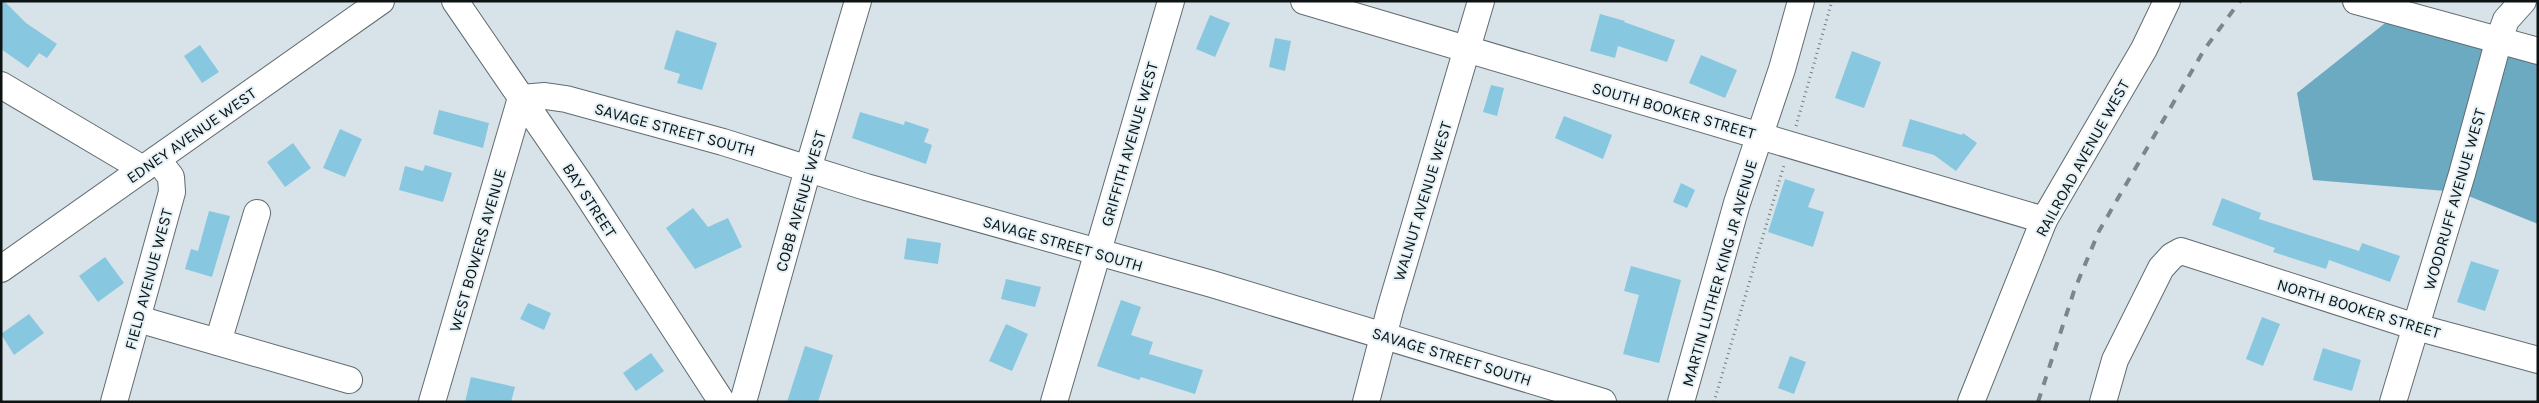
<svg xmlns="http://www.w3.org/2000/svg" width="2539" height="403" font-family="Karla,sans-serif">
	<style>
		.forest { fill: #6caac2 }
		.building { fill: #88c7e0 }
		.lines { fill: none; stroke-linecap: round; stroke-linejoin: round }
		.minor-casing { stroke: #616c71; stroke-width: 28 }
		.path { stroke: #717a7d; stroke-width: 3; stroke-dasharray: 1 4; stroke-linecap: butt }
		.minor { stroke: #fff; stroke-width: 26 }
		.rail { stroke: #7c8589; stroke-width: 4; stroke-dasharray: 9 9; stroke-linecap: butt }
		.labels { text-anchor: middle; stroke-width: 4; stroke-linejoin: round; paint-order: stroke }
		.street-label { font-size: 16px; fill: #0d1213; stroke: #e4f1f6 }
	</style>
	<rect width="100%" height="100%" fill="#d7e3e9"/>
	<g class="forest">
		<polygon points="2389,20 2483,47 2446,191 2313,180 2297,93"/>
		<polygon points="2505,54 2538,65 2538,224 2466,195"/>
	</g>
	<g class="building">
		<polygon points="1,1 4,1 26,23 57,44 47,58 39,53 28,68 1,49"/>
		<polygon points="1600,14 1625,21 1624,22 1675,40 1667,62 1618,46 1615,58 1590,51"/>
		<polygon points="1210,15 1230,23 1215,57 1196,49"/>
		<polygon points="676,30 717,43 702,90 677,83 680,74 664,69"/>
		<polygon points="1275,38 1291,41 1285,71 1269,67"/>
		<polygon points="200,45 219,72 202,83 184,56"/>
		<polygon points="1852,51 1881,62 1864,108 1835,98"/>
		<polygon points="1701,55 1737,70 1725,98 1689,83"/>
		<polygon points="1491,85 1504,88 1497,116 1483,112"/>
		<polygon points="439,110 489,123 483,148 433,134"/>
		<polygon points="860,112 904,125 905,121 929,129 924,142 932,145 926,164 852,138"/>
		<polygon points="1564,116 1612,135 1603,159 1555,138"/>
		<polygon points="1910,119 1962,135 1963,133 1977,143 1956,171 1934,155 1902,146"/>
		<polygon points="340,129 362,139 345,177 323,168"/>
		<polygon points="293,143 311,168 285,187 267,162"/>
		<polygon points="425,165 452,173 443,202 399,190 405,166 423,171"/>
		<polygon points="1785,179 1815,189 1808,207 1824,212 1813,247 1768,232"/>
		<polygon points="1681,183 1695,190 1687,208 1673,202"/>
		<polygon points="2222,198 2261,213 2259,219 2359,251 2362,243 2400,256 2390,282 2329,260 2326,269 2273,252 2275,248 2212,225"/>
		<polygon points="693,208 708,227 728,218 742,247 695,269 666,228"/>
		<polygon points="209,211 230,216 212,277 185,269 191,249 198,251"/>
		<polygon points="907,238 941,243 938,264 904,259"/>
		<polygon points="105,257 124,283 98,302 79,276"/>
		<polygon points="2471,261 2499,270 2485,311 2457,302"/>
		<polygon points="1631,266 1681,280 1659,363 1623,354 1639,295 1624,291"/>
		<polygon points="1006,279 1041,287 1035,307 1001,299"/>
		<polygon points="1121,300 1141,307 1131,335 1153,342 1149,354 1203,370 1195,394 1141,377 1139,380 1097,366"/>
		<polygon points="528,303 551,313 544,330 520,319"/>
		<polygon points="29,314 44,333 14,355 1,334"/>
		<polygon points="2262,317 2280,324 2263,366 2246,359"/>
		<polygon points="1006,324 1028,334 1012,371 989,361"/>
		<polygon points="805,346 833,355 818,402 787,402"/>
		<polygon points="2323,348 2361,360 2352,391 2313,380"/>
		<polygon points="651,353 664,371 636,391 623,373"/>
		<polygon points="1790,356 1806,362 1794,394 1778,388"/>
		<polygon points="471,377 515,387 511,402 465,402"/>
	</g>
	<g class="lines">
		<g class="minor-casing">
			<g id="minor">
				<polyline points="455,1 581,185 722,402"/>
				<polyline points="1304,1 2044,220"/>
				<polyline points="2356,1 2538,51"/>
				<polyline points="1,85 143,169"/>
				<polyline points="1,269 381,1"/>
				<polyline points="138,319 349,380"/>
				<polyline points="218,342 257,213"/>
				<polyline points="114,402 172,192 171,177 157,159"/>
				<polyline points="432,402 521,98 545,96 566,99 723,142 866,187 1212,284 1603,402"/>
				<polyline points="743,402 808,169 858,1"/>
				<polyline points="1054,402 1171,1"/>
				<polyline points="1366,402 1390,310 1481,1"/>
				<polyline points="1681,402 1737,203 1782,69 1801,1"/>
				<polyline points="1971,402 2044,220 2144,49 2167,1"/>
				<polyline points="2103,402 2115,360 2161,268 2172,256 2181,251 2416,327 2538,360"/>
				<polyline points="2393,402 2462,174 2499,39 2506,20 2523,1"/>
			</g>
		</g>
		<g class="path">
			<polyline points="1796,126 1832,1"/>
			<polyline points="1714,402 1784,165"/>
		</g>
		<use href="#minor" class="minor"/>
		<polyline class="rail" points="2038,402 2074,291 2099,231 2204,50 2240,1"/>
	</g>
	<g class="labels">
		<g class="street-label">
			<text transform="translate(1674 110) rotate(16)" y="6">SOUTH BOOKER STREET</text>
			<text transform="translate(675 129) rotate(15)" y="6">SAVAGE STREET SOUTH</text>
			<text transform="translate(191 135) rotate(-35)" y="6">EDNEY AVENUE WEST</text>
			<text transform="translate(1129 144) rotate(-74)" y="6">GRIFFITH AVENUE WEST</text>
			<text transform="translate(2082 158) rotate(-61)" y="6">RAILROAD AVENUE WEST</text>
			<text transform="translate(2454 199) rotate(-74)" y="6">WOODRUFF AVENUE WEST</text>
			<text transform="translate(590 200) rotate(57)" y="6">BAY STREET</text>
			<text transform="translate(800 201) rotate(-74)" y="6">COBB AVENUE WEST</text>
			<text transform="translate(1422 201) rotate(-73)" y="6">WALNUT AVENUE WEST</text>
			<text transform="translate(1063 243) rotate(16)" y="6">SAVAGE STREET SOUTH</text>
			<text transform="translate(477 250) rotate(-74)" y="6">WEST BOWERS AVENUE</text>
			<text transform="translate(1719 273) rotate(-74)" y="6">MARTIN LUTHER KING JR AVENUE</text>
			<text transform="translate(148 279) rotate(-75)" y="6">FIELD AVENUE WEST</text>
			<text transform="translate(2359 308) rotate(17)" y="6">NORTH BOOKER STREET</text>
			<text transform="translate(1452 356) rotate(17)" y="6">SAVAGE STREET SOUTH</text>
		</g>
	</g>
	<rect width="2539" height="403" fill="none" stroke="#0d1213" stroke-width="5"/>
</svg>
